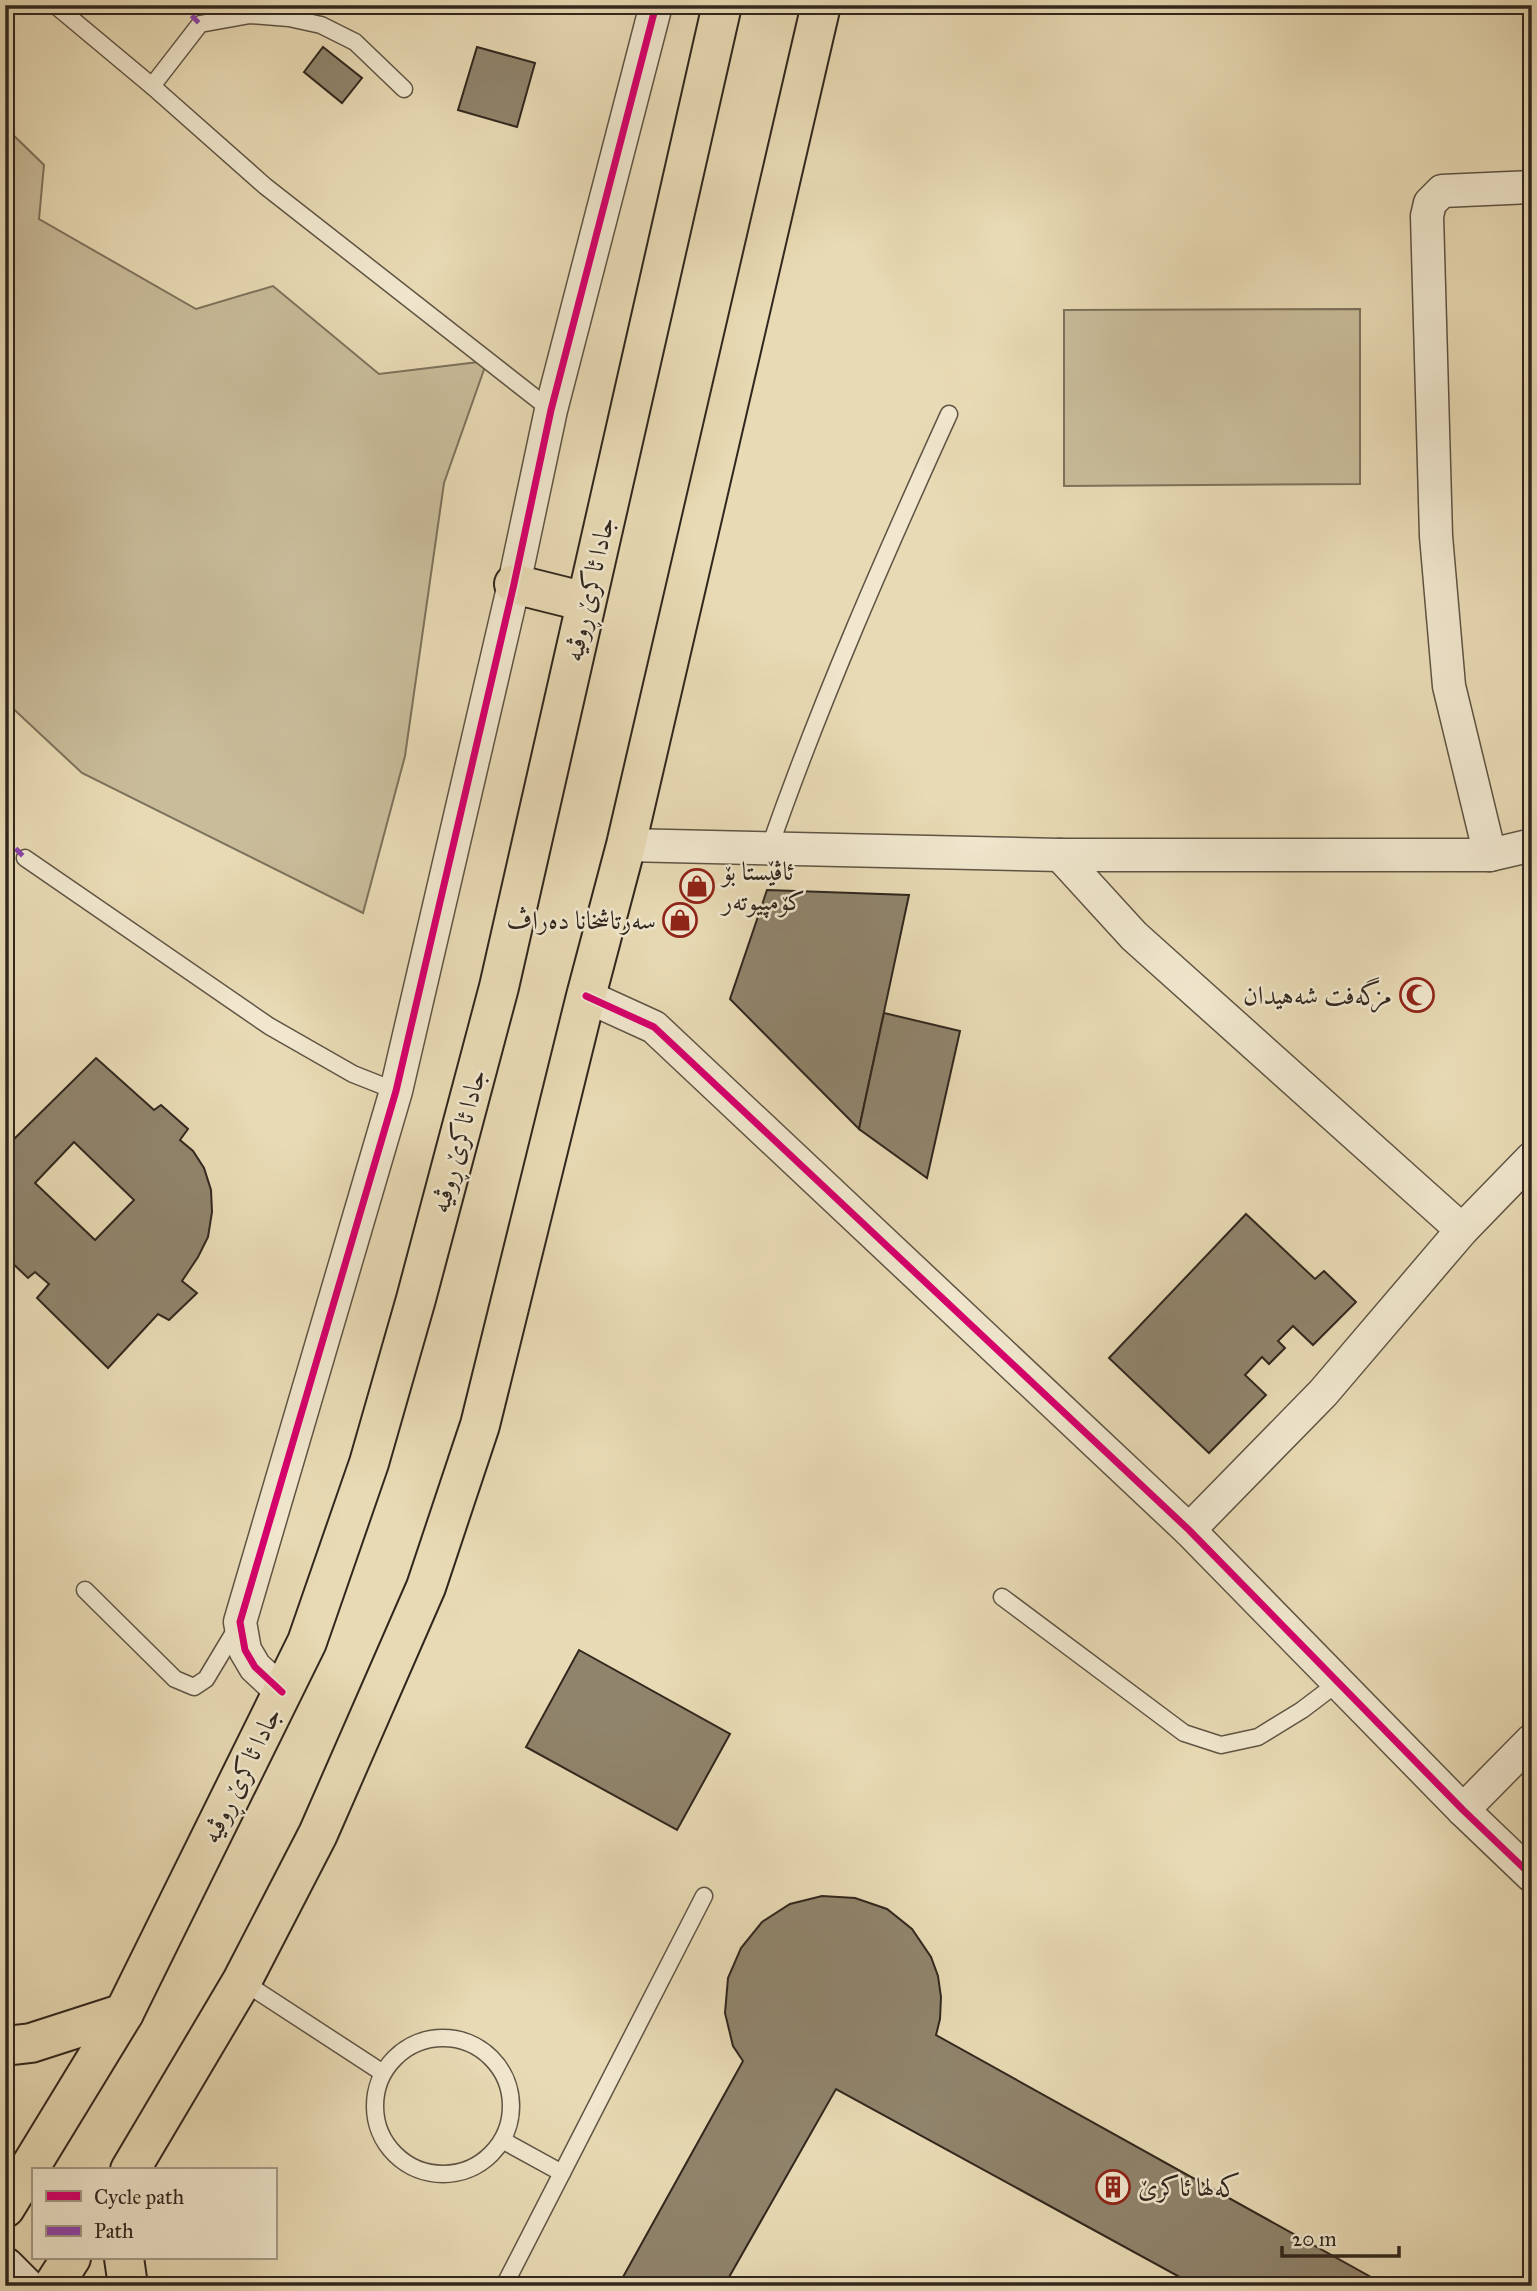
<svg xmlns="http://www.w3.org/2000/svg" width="1537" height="2291" font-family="'IM FELL Great Primer',Amiri,serif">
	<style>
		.green { fill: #c9bc9a; stroke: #7d725c; stroke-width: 2 }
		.building { fill: #90846c; stroke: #31271e; stroke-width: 2; fill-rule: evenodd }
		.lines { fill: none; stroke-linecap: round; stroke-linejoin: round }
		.service-casing { stroke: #5f5444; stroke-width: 19 }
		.minor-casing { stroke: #5f5444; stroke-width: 35 }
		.secondary-casing { stroke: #31271e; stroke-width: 42 }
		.trunk-casing { stroke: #31271e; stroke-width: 42 }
		.service { stroke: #f0e7ce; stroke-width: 16 }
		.minor { stroke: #f0e7ce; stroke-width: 32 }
		.secondary { stroke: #f0e7ce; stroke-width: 38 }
		.trunk { stroke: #e8dab4; stroke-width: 38 }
		.quiet { stroke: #8e44ad; stroke-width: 5; stroke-dasharray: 10 5; stroke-linecap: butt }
		.cycleway-casing { stroke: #f0e7ce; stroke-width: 11 }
		.cycleway { stroke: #d6006c; stroke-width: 7 }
		.labels { text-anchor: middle; stroke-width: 5; stroke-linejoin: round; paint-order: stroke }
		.street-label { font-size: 26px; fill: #31271e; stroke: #f0e7ce }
		.poi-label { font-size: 26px; fill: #31271e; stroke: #f0e7ce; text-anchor: start }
	</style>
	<rect width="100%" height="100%" fill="#e8dab4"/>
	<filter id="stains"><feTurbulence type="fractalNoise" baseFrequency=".00286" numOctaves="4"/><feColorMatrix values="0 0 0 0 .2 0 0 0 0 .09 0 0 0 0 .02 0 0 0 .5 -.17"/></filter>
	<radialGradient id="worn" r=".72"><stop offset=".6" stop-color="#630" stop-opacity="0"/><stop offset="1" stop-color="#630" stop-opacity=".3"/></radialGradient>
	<g class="green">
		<polygon points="5,127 44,165 39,219 196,309 273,286 379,374 487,361 444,483 405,756 363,913 82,773 5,701"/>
		<polygon points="1360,309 1360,484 1064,486 1064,310"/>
	</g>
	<g class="building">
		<polygon points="323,47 362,78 342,103 304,72"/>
		<polygon points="477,47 535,63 517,127 458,110"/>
		<polygon points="767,890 909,895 859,1129 730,999"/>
		<polygon points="884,1013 960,1031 927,1178 859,1129"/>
		<path d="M96 1058 154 1110 161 1105 188 1129 180 1140 193 1151 204 1168 211 1190 212 1212 208 1237 198 1257 182 1281 197 1293 169 1320 158 1314 108 1368 37 1298 49 1284 35 1272 28 1278 5 1256V1148ZM74 1142 134 1200 95 1240 35 1183Z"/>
		<polygon points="1246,1214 1315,1279 1324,1271 1356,1302 1313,1345 1293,1326 1278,1341 1285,1348 1269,1364 1262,1357 1245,1375 1266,1395 1209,1453 1109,1358"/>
		<polygon points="579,1650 730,1734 677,1830 526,1747"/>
		<polygon points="822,1896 855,1898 887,1909 912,1929 931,1957 938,1976 941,1997 940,2019 936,2035 1387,2286 1196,2286 836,2089 724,2286 618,2286 743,2061 733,2046 725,2013 728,1978 741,1948 762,1922 790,1904"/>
	</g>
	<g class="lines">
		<g class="service-casing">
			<g id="service">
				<polyline points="55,5 152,86 265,186 551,410"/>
				<polyline points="152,86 200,24 250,15 289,18 321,25 355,42 404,89"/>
				<path d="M769 849C821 700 884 557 949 414"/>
				<polyline points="25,858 269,1026 353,1074 396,1091"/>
				<polyline points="85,1590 175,1679 194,1687 206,1679 239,1624"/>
				<polyline points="1002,1597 1184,1733 1221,1745 1258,1737 1302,1710 1339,1682"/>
				<polyline points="242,1981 383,2073"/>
				<circle cx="443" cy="2106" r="68"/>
				<polyline points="502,2140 562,2173"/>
				<polyline points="504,2286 704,1896"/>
			</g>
		</g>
		<g class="minor-casing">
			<g id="minor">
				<polyline points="626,845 1060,855 1490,855 1532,845"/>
				<polyline points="1060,855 1134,936 1462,1230"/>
				<polyline points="1490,855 1449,686 1436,536 1427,216 1430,203 1442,191 1532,187"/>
				<polyline points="586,996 654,1027 1189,1530 1463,1810 1532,1876"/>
				<polyline points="1189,1530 1323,1393 1462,1230 1532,1158"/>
				<polyline points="282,1692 255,1667 245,1650 240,1622 396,1091 514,584 551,410 656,5"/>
				<polyline points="1463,1810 1532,1740"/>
			</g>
		</g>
		<g class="secondary-casing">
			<polyline id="secondary" points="5,2267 24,2286"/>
		</g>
		<g class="trunk-casing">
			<g id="trunk">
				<polyline points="514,584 586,602"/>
				<polyline points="5,2046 31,2043 124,2013"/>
				<polyline points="130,2170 242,1981 318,1834 426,1587 480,1425 586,996 626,845 821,5"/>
				<polyline points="5,2208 124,2013 307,1642 369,1463 416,1299 499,987 722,5"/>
				<polyline points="124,2258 128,2286"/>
				<polyline points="53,2286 71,2258"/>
			</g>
		</g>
		<use href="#service" class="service"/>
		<use href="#minor" class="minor"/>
		<use href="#secondary" class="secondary"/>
		<use href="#trunk" class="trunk"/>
		<g class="quiet">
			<polyline points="181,5 200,24"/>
			<polyline points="5,838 25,858"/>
		</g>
		<g class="cycleway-casing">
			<g id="cycleway">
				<polyline points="586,996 654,1027 1189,1530 1463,1810 1532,1876"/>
				<polyline points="282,1692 255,1667 245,1650 240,1622 396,1091 514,584 551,410 656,5"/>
			</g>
		</g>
		<use href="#cycleway" class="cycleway"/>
	</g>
	<defs>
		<g id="shop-ring" transform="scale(1.75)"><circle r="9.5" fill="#f0e7ce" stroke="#8f2418" stroke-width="1.5"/><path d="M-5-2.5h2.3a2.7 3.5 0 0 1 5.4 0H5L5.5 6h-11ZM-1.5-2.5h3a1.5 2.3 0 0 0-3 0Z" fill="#8f2418"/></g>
		<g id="mosque-ring" transform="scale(1.75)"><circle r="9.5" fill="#f0e7ce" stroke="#8f2418" stroke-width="1.5"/><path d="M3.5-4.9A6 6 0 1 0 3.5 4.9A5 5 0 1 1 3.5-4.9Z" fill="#8f2418"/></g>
		<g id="building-ring" transform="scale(1.75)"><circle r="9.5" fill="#f0e7ce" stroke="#8f2418" stroke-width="1.5"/><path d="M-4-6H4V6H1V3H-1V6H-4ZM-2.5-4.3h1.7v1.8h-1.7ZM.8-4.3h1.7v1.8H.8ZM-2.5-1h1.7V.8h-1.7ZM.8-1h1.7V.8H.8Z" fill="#8f2418"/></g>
	</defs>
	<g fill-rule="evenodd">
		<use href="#shop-ring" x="697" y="886"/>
		<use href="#shop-ring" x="680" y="920"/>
		<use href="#mosque-ring" x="1417" y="995"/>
		<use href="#building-ring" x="1113" y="2187"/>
	</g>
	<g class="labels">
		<g class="street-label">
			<text transform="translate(589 589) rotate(-77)" y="9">جادا ئاکرێ ڕوڤیە</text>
			<text transform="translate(458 1141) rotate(-75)" y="9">جادا ئاکرێ ڕوڤیە</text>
			<text transform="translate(241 1775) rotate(-64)" y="9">جادا ئاکرێ ڕوڤیە</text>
		</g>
		<g class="poi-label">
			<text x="722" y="880">ئاڤێستا بۆ<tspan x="722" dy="30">کۆمپیوتەر</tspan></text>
			<text x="656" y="929" text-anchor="end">سەرتاشخانا دەراڤ</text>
			<text x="1392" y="1004" text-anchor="end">مزگەفت شه‌هيدان</text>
			<text x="1138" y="2196">کەلها ئاکرێ</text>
		</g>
	</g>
	<rect width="1537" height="2291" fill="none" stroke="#e8dab4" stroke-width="28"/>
	<rect x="7" y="7" width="1523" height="2277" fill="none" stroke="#31271e" stroke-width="3.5"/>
	<rect x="14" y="14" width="1509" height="2263" fill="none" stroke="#31271e" stroke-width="2"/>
	<rect x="32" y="2168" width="245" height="91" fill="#f0e7ce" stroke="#a49a88" stroke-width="2"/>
	<rect x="46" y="2191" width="35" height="10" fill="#d6006c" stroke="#a49a88" stroke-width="2"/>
	<text x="94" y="2204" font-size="21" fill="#31271e">Cycle path</text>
	<rect x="46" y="2226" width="35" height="10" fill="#8e44ad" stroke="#a49a88" stroke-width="2"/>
	<text x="94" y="2238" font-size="21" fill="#31271e">Path</text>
	<path d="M1282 2246v10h117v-10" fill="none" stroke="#31271e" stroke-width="3.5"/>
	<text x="1292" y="2246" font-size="21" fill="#31271e" stroke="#f0e7ce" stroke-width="5" paint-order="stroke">20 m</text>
	<rect width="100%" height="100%" filter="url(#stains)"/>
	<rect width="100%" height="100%" fill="url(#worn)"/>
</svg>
